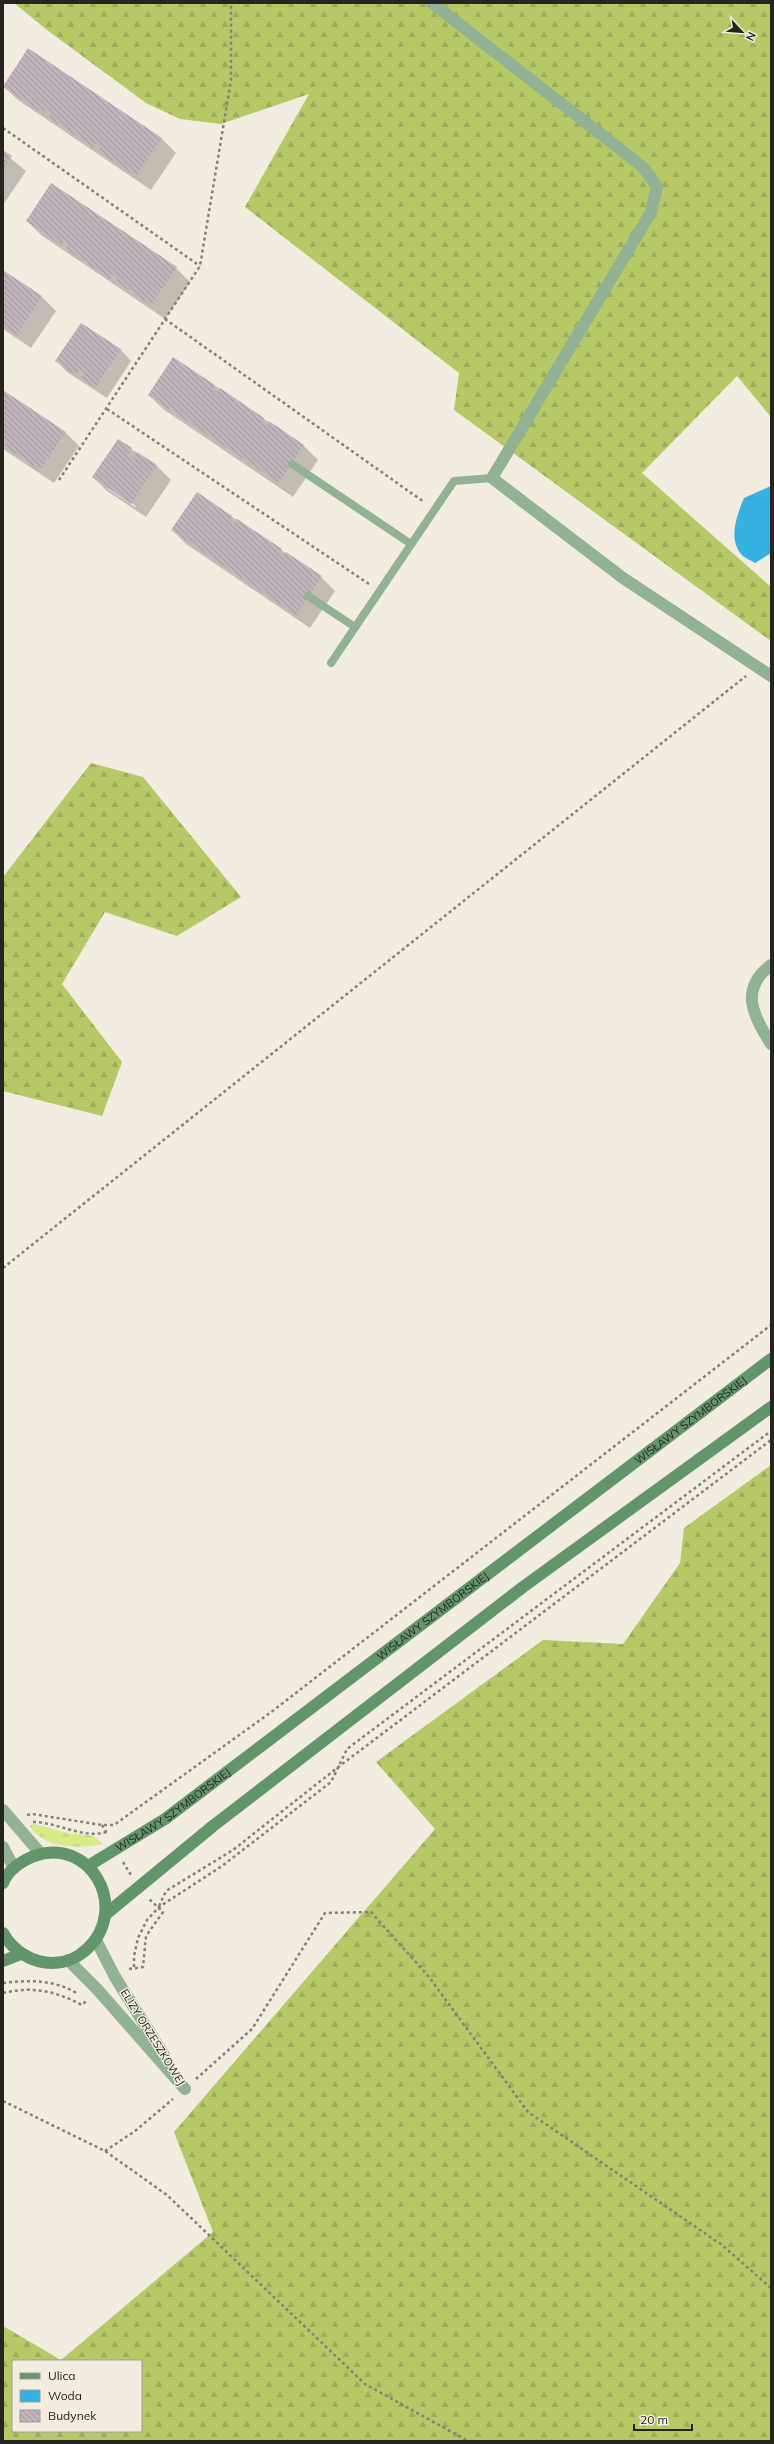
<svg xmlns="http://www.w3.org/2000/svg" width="774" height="2444" font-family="Mulish,sans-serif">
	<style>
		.grass { fill: url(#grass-tufts) }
		.forest { fill: url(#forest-firs); fill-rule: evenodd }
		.water { fill: #35b1e2 }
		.shadow { fill: #0003; fill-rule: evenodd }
		.building { fill: url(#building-back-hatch) }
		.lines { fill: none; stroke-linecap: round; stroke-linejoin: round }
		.path { stroke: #858078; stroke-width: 2.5; stroke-dasharray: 3 3; stroke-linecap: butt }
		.lane { stroke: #91b294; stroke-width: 8 }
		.street { stroke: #91b294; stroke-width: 12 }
		.secondary { stroke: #629569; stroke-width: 12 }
		.labels { text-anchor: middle; stroke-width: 3; stroke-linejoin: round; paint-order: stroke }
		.street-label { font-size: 11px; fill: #26241f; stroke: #f3ece0 }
	</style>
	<defs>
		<pattern id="grass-tufts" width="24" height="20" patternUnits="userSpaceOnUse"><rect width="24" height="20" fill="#d7eb88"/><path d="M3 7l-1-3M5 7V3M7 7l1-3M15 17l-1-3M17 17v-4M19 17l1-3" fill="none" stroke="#b8c975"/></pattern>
		<pattern id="forest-firs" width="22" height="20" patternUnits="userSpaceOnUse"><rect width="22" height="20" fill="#b6c966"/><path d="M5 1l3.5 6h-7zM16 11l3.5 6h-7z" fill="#9cac58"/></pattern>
		<pattern id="building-back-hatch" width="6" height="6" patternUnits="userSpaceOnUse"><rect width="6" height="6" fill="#c1b5bd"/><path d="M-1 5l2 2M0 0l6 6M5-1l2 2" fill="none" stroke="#9d9399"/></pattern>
	</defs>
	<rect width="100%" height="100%" fill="#f3ece0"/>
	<path class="grass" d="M34 1824 68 1833 94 1836 103 1844C76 1849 46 1849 29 1826Z"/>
	<g class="forest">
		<polygon points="14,3 771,3 771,417 737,376 642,473 771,587 771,641 454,410 459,373 245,207 309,94 221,124 180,119 146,103 47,30"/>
		<polygon points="91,763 143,777 241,897 177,936 105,912 62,984 122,1062 102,1116 3,1091 3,877"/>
		<path d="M771 1465V2441H3V2326L61 2360 213 2232 174 2132 435 1829 376 1762 543 1640 623 1644 680 1563 684 1528ZM13 2361H141V2431H13Z"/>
	</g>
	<path class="water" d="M771 486V553L755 563C751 560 744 558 741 554 728 538 737 515 744 498Z"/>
	<g class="shadow">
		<polygon points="28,49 162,139 176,153 151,190 18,100 3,86"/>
		<polygon points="3,152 26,171 3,205"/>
		<polygon points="27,221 176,268 190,282 165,319 41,235"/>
		<polygon points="3,271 42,297 56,311 31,348 3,329"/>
		<polygon points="82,324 121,350 131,361 107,398 67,372 57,361"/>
		<polygon points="174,358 304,446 318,460 293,497 163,409 149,395"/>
		<polygon points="3,391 65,432 79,446 54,483 3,449"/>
		<path d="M131 449 157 466 171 480 146 517 107 491 93 477ZM108 487 136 506 135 507 108 489Z"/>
		<polygon points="197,493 321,577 335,591 310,628 186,544 172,530"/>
	</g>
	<g class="building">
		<polygon points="28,48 162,138 136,176 98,151 101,146 96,143 93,147 48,117 51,113 46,110 44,114 3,87"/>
		<polygon points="3,150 12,156 3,170"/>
		<polygon points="51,183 177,267 151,305 115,281 118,278 113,275 110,279 66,249 68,245 64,241 61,245 26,221"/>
		<polygon points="3,270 42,296 17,335 3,326"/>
		<polygon points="81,323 121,349 95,388 81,378 85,373 80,369 76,375 55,361"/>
		<polygon points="173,357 215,385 213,389 217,392 220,388 264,418 262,422 267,425 269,421 304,445 279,483 148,395"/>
		<polygon points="3,390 66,432 40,470 4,446 7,442 3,440"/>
		<polygon points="118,439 132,448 129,454 133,457 137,452 157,465 131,504 92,477"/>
		<polygon points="197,492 232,516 230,520 234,523 237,519 282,549 279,553 283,556 286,552 322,576 296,615 171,530"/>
	</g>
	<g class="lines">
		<g class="path">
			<polyline points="3,128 200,266"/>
			<polyline points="165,319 424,502"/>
			<polyline points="107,409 369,584"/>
			<polyline points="59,480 200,266 231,80 231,3"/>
			<polyline points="3,1268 746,676"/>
			<polyline points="27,1815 32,1814 102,1825 114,1825 270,1713 771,1325"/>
			<path d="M33 1822C58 1822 81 1839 107 1832"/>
			<polyline points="102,1825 108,1835"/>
			<polyline points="123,1862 131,1875"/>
			<polyline points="159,1906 166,1891 233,1850 337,1768 771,1440"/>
			<polyline points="134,1967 134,1956 138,1938 147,1920 159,1907 222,1866 331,1782 347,1749 771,1431"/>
			<polyline points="129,1969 143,1967 146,1936 163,1912 148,1898"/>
			<path d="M3 1983C29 1980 54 1979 78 1994"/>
			<path d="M3 1993C33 1986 55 1991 82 2005L87 2000"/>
			<polyline points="196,2079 252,2029 325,1913 371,1912 429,1977 528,2112 722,2245 771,2288"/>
			<polyline points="3,2101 105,2151 167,2195 365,2384 468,2441"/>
			<polyline points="105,2151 135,2131 173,2099"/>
		</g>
		<g class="lane">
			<polyline points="292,464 411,544"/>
			<polyline points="308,596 355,627"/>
			<polyline points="331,663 454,481 492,478"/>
		</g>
		<g class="street">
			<polyline points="432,3 643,167 657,187 651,212 492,478 623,578 771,676"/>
			<path d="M771 965C739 989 753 1016 771 1044"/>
			<polyline points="3,1810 41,1854"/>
			<polyline points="3,1847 14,1868"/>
			<polyline points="96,1940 115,1977 165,2057"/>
			<polyline points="68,1960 97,1989 185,2089"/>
		</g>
		<g class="secondary">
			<path id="s1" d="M88 1866 165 1819 771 1359"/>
			<path d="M3 1883C8 1870 22 1861 34 1856 90 1836 130 1907 88 1948 79 1957 66 1963 53 1963 32 1963 13 1951 3 1933"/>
			<polyline points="106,1914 213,1826 523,1587 771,1407"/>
			<polyline points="3,1961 21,1954"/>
		</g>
	</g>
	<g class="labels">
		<g class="street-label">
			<text dy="4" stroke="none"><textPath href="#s1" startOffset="750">WISŁAWY SZYMBORSKIEJ</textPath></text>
			<text dy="4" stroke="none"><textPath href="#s1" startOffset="426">WISŁAWY SZYMBORSKIEJ</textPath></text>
			<text dy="4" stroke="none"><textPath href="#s1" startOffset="102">WISŁAWY SZYMBORSKIEJ</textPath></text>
			<text transform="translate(153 2037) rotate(58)" y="4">ELIZY ORZESZKOWEJ</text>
		</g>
	</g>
	<rect width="774" height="2444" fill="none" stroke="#26241f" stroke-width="8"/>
	<rect x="12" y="2360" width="130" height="72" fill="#f3ece0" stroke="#a19c93"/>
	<rect x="20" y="2373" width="20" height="6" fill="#629569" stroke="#a19c93"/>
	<text x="48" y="2380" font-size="12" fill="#26241f">Ulica</text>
	<rect x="20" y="2390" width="20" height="12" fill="#35b1e2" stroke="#a19c93"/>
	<text x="48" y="2400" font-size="12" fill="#26241f">Woda</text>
	<rect x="20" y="2410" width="20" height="12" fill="url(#building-back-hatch)" stroke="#a19c93"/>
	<text x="48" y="2420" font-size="12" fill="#26241f">Budynek</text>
	<g transform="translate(742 32) rotate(116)" stroke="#f3ece0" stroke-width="3" paint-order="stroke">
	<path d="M0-3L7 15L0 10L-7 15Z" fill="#26241f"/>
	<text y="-6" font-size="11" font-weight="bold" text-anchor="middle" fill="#26241f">N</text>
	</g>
	<path d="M634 2424v6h58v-6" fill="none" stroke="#26241f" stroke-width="2"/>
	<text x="640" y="2424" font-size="12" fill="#26241f" stroke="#f3ece0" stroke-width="3" paint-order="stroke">20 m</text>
</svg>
